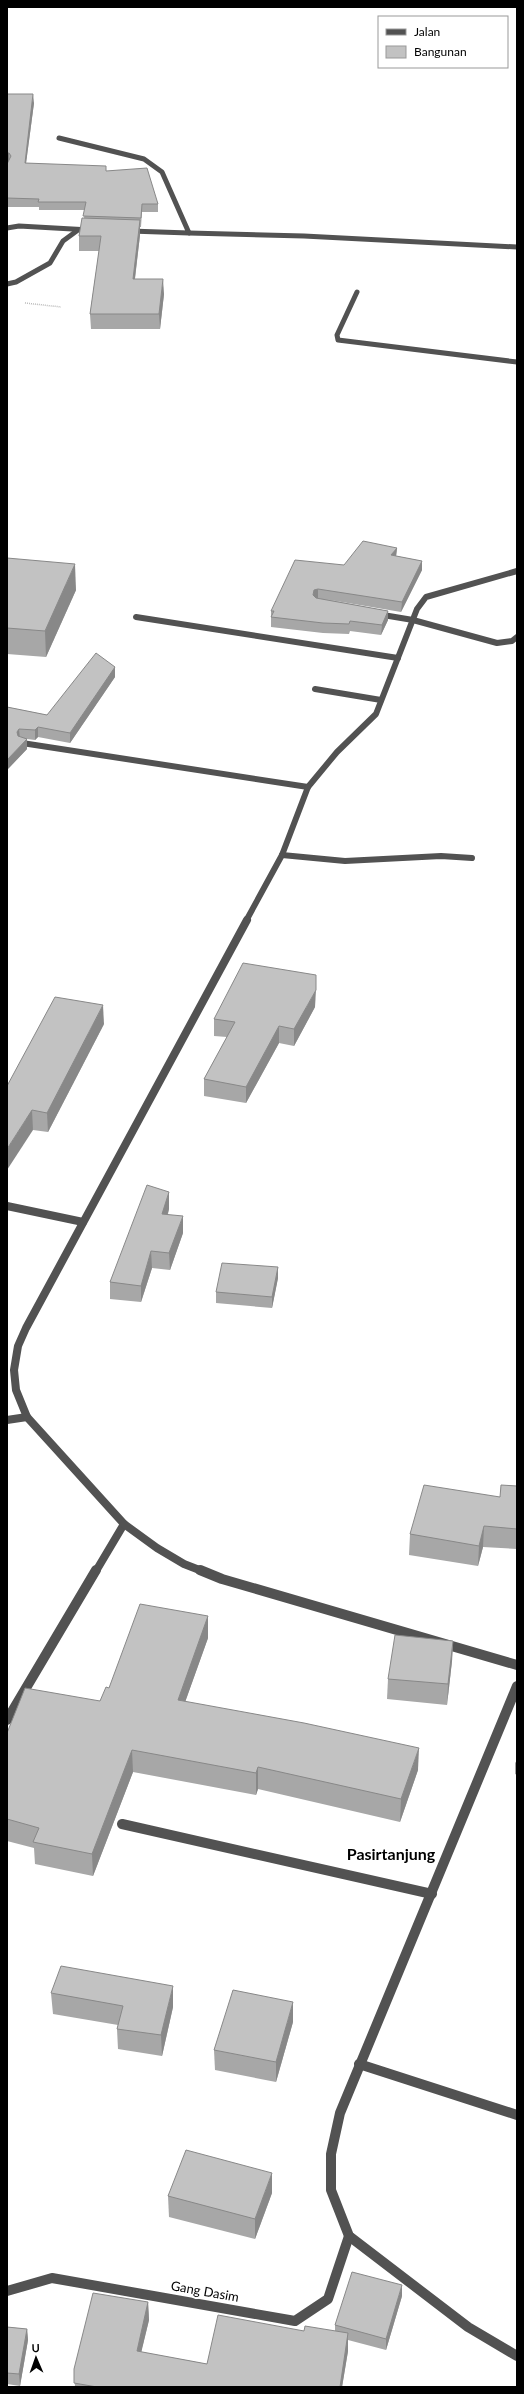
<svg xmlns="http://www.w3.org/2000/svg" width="524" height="2394" font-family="Lato,sans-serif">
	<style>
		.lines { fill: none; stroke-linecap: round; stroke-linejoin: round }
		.path { stroke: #747474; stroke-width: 1.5; stroke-dasharray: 0.5 1.5; stroke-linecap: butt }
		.minor-far3 { stroke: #525252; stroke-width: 5 }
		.minor-far2 { stroke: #525252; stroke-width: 6 }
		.minor-far1 { stroke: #525252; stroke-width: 8 }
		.minor { stroke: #525252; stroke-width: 10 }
		.wall { fill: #a7a7a7 }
		.shaded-wall { fill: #888 }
		.building { fill: #c2c2c2; stroke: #888 }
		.labels { text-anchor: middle; stroke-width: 4; stroke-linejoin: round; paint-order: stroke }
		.near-street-label { font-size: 13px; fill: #000; stroke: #fff }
		.near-quarter-label { font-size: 16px; font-weight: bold; fill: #000; stroke: #fff }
	</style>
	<rect width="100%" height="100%" fill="#fff"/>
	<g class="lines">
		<polyline class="path" points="25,303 61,307"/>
		<g class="minor-far3">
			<polyline points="59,138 144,159 162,172 189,233 130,231"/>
			<polyline points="7,228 19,226 90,230"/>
			<polyline points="189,233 304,236 517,247"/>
			<polyline points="7,284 16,282 50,263 63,241 78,230"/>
			<polyline points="357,292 337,335 338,340 517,362"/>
		</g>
		<g class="minor-far2">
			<polyline points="377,614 413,620 497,643 512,641 517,637"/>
			<polyline points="136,617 398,658"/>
			<polyline points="315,689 381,700"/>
			<polyline points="22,743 308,787"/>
			<polyline points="282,855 345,861 441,856 472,858"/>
			<polyline points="246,921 282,855 308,787 337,752 376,714 417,609 426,597 517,571"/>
		</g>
		<g class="minor-far1">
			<polyline points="7,1206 83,1222"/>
			<polyline points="7,1420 27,1417"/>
			<polyline points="96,1571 124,1524"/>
			<polyline points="202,1571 184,1564 157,1548 124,1524 27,1417 16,1390 14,1370 18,1346 26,1328 247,920"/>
		</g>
		<g class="minor">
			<polyline points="200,1570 222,1579 517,1665"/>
			<polyline points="517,1686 340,2113 331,2154 331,2190 349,2236 468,2327 517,2356"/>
			<polyline points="7,1720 96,1570"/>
			<polyline points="122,1824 432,1894"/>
			<polyline points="359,2064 517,2115"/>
			<polyline points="7,2291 52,2278 295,2321 328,2299 349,2236"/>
		</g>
	</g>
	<g class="wall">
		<polygon points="7,94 34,103 26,163 106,171 158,204 158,212 142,212 141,227 140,227 140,235 135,279 164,294 160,329 91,329 90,314 99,251 79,251 79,236 84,218 85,210 39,210 39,207 7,207 7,164 9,161 7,162"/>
		<polygon points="397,548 396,556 422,561 422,570 401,612 324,599 388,611 388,620 381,635 350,631 349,634 323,633 271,627 271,611 344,565"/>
		<polygon points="7,558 76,590 46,657 7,654"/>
		<polygon points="115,667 115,677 70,743 38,737 35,740 27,739 27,749 7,770 7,707 47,715"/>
		<polygon points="315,1007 294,1046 279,1043 246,1103 204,1096 204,1079 227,1037 214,1036 214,1019"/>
		<polygon points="104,1024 48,1132 33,1130 7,1086"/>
		<polygon points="169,1192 169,1209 168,1214 183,1233 170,1270 152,1268 141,1302 110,1299 110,1282"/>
		<polygon points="278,1267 278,1278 272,1308 216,1303 216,1292"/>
		<polygon points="517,1486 517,1549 483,1547 478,1566 409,1555 410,1534 500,1497"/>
		<polygon points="208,1616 208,1638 185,1702 418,1770 400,1822 258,1789 256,1795 133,1772 93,1876 35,1864 34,1848 7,1841 7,1733 100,1701 109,1688"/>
		<polygon points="453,1641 452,1661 447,1705 387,1699 388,1679"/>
		<polygon points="517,1760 517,1775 515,1774 515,1763"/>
		<polygon points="51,1993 173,2007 162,2056 118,2049 117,2029 118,2025 53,2014"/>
		<polygon points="293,2022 276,2082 215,2070 214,2050"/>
		<polygon points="272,2193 255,2239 169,2217 168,2196"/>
		<polygon points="402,2296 386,2350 348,2340 348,2351 342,2387 75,2387 74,2369 148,2302 149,2320 141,2352 207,2364 304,2331 335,2331 335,2325"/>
		<polygon points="7,2327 27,2329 28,2340 20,2386 7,2384"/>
	</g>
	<g class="shaded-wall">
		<polygon points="33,94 34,103 25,171 25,163"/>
		<polygon points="7,153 9,153 9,161 7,162"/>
		<polygon points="140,220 140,235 133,294 133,279"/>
		<polygon points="163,279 164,294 160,329 159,314"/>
		<polygon points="397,548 396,557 391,555"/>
		<polygon points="422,561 422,570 401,612 402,602"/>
		<polygon points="75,564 76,590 46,657 45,631"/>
		<polygon points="318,589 318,598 312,604 313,595 314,590"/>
		<polygon points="388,611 388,620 381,635 382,625"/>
		<polygon points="115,667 115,677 70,743 70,733"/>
		<polygon points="38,727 38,737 35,740 35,730"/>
		<polygon points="19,729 20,739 17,742 17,732"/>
		<polygon points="27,739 27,749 7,770 7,760"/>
		<polygon points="316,990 315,1007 294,1046 294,1029"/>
		<polygon points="103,1005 104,1024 48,1132 47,1113"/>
		<polygon points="279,1026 279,1043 246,1103 246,1087"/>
		<polygon points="32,1110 33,1130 7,1170 7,1149"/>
		<polygon points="169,1192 169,1209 163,1230 162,1214"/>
		<polygon points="183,1216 183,1233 170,1270 169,1253"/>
		<polygon points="151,1251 152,1268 141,1302 141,1286"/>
		<polygon points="278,1267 278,1278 272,1308 272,1297"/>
		<polygon points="484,1526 483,1547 478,1566 479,1546"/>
		<polygon points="208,1616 208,1638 178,1722 178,1700"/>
		<polygon points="453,1641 452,1661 447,1705 448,1684"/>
		<polygon points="419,1748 418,1770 400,1822 401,1799"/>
		<polygon points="132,1750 133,1772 93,1876 92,1854"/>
		<polygon points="258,1767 258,1789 256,1795 256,1773"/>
		<polygon points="173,1986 173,2007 162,2056 161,2035"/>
		<polygon points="293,2002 293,2022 276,2082 276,2062"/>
		<polygon points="272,2173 272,2193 255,2239 255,2219"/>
		<polygon points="402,2285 402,2296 386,2350 386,2339"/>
		<polygon points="148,2302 149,2320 137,2370 137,2351"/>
		<polygon points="27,2329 28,2340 20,2386 19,2374"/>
		<polygon points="348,2333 348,2351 342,2387 340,2387"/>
	</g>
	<g class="building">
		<polygon points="7,94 33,94 25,163 106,166 106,171 147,168 158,204 142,204 141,218 83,216 86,202 38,202 39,199 7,198 7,164 11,156 9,153 7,153"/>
		<polygon points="82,218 140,220 133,279 163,279 159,314 90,314 101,236 79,236"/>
		<polygon points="363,541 397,548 391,555 422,561 402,602 318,589 314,590 313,595 316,598 388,611 382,625 350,621 349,624 323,623 271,617 274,611 271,611 295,560 344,565"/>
		<polygon points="7,558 75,564 45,631 7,628"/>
		<polygon points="96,653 115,667 70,733 38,727 35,730 19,729 17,732 18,736 27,739 7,760 7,707 47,715"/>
		<polygon points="243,963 316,975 316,990 294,1029 279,1026 246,1087 204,1079 235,1022 214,1019"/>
		<polygon points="55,997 103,1005 47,1113 32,1110 7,1149 7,1086"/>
		<polygon points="147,1185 169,1192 162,1214 183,1216 169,1253 151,1251 141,1286 110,1282"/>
		<polygon points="222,1263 278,1267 272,1297 216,1292"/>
		<polygon points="424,1485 500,1497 501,1485 517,1486 517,1529 484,1526 479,1546 410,1534"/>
		<polygon points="140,1604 208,1616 178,1700 304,1723 419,1748 401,1799 258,1767 256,1773 132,1750 92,1854 33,1842 39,1828 7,1819 7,1733 25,1688 100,1701 106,1687 109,1688"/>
		<polygon points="395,1635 453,1641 448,1684 388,1679"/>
		<polygon points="61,1966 173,1986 161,2035 117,2029 123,2006 51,1993"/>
		<polygon points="233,1990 293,2002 276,2062 214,2050"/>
		<polygon points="186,2150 272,2173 255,2219 168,2196"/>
		<polygon points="352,2272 402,2285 386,2339 335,2325"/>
		<polygon points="93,2293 148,2302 137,2351 207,2364 218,2315 304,2331 305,2326 348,2333 340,2387 97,2387 74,2383 74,2369"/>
		<polygon points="7,2327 27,2329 19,2374 7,2373"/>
	</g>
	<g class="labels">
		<g class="near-street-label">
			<text transform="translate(205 2291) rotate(10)" y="5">Gang Dasim</text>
		</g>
		<g class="near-quarter-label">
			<text x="391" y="1860">Pasirtanjung</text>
		</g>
	</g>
	<rect width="524" height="2394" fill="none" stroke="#000000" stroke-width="16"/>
	<rect x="378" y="16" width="130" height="52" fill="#ffffff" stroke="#999999"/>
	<rect x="386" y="29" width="20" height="6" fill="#525252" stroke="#999999"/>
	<text x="414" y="36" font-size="12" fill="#000000">Jalan</text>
	<rect x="386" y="46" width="20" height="12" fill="#c2c2c2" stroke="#999999"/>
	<text x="414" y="56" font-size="12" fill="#000000">Bangunan</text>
	<g transform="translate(36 2358) rotate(358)" stroke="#ffffff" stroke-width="3" paint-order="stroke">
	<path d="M0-3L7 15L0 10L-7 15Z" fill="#000000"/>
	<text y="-6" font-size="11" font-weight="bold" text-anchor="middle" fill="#000000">U</text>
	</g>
</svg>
